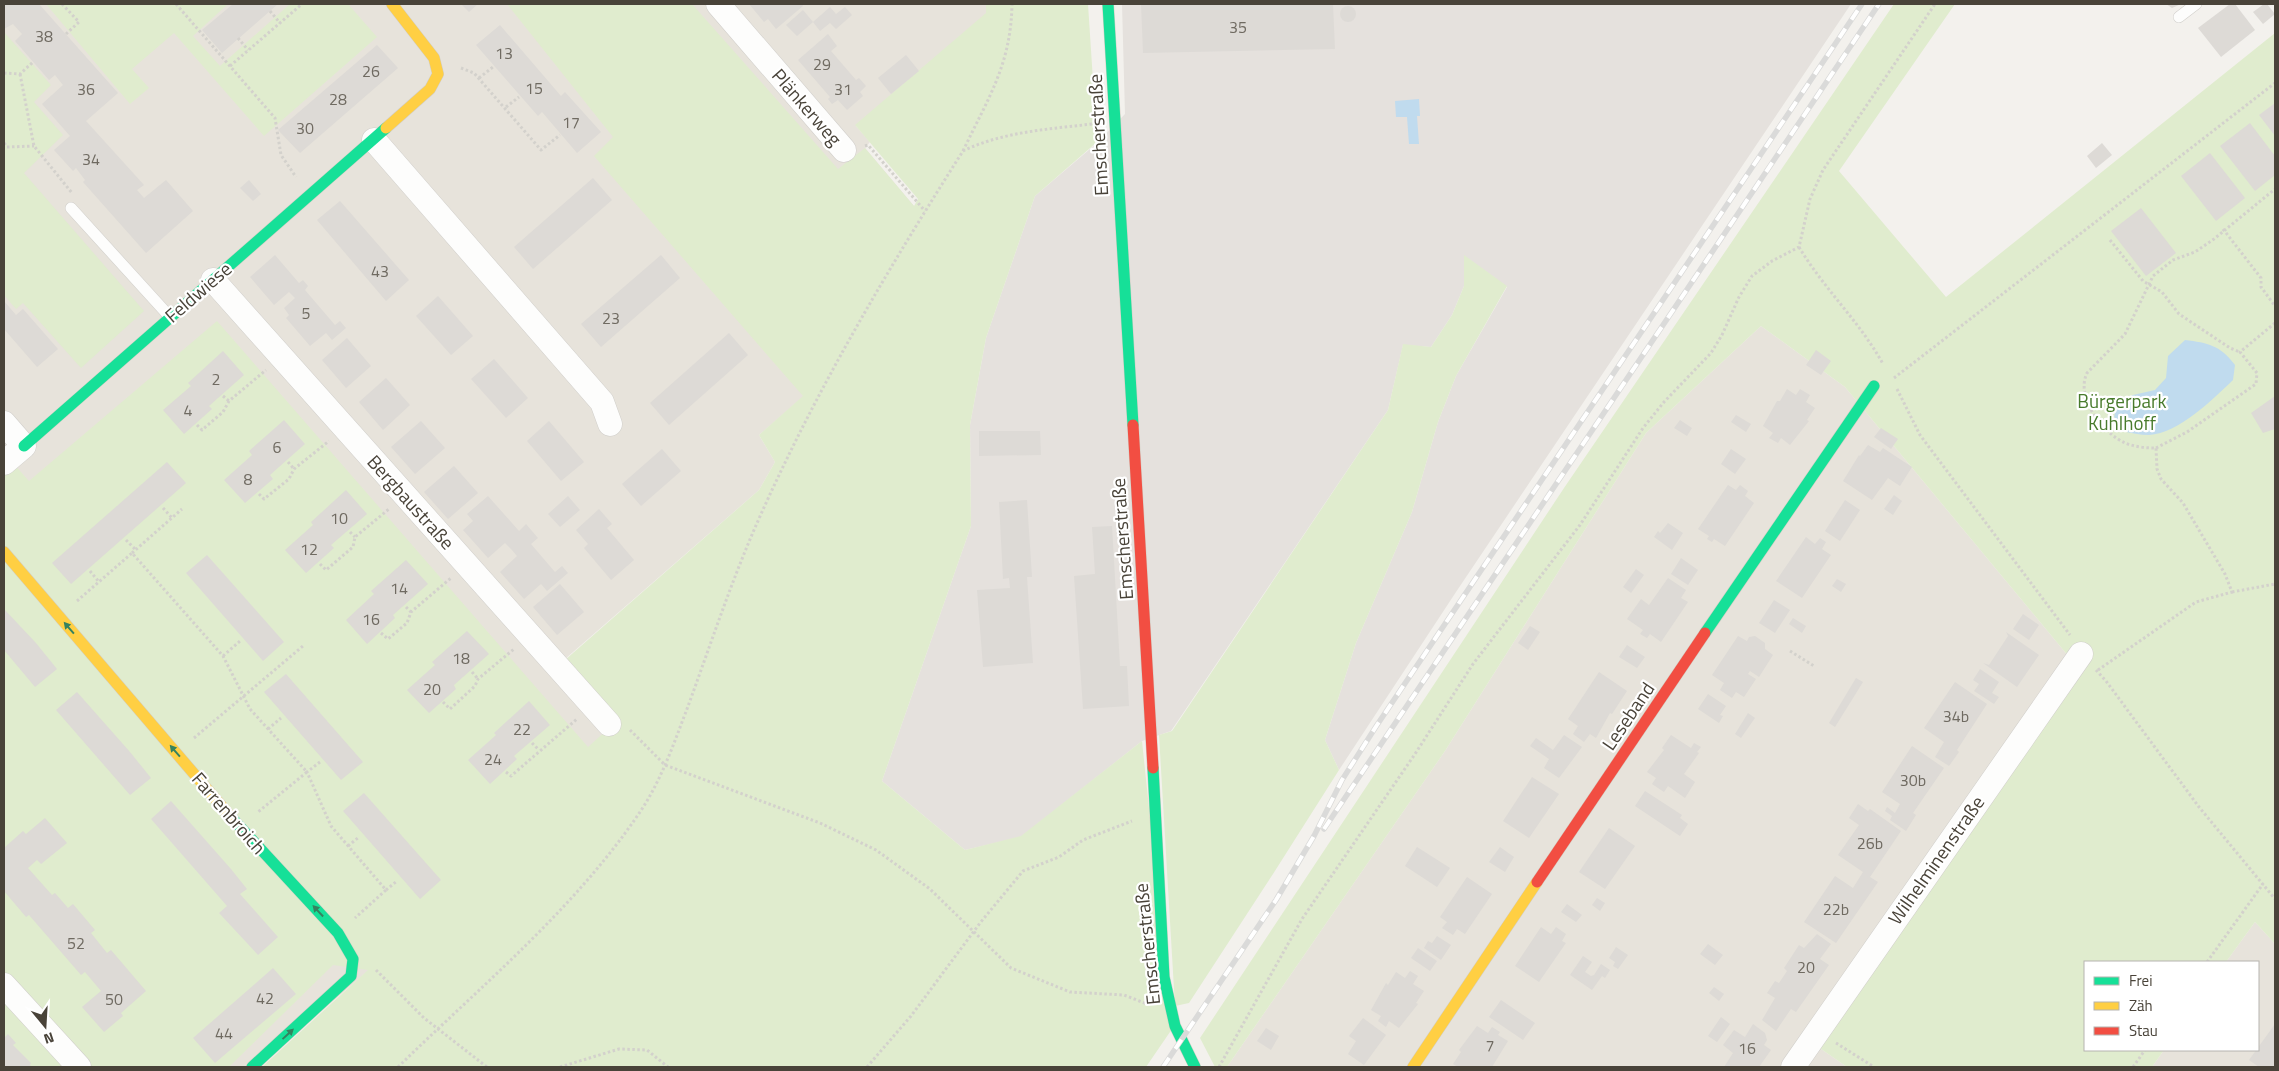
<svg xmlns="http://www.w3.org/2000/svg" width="2279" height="1071" font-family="'Titillium Web',sans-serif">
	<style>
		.residential { fill: #e7e3db }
		.industrial { fill: #e5e1dd }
		.green { fill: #e0ecce }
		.water { fill: #c0dbee }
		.building { fill: #dddad6 }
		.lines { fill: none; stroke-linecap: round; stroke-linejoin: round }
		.lane-casing { stroke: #d1cfcb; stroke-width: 12 }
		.street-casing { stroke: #d1cfcb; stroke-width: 25 }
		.fast-casing { stroke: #d2cec4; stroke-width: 12 }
		.slow-casing { stroke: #d2cec4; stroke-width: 12 }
		.jam-casing { stroke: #d2cec4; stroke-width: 12 }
		.path { stroke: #d3d1cc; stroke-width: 3; stroke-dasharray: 2.5 2.5; stroke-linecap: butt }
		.lane { stroke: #fdfdfc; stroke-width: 11 }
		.street { stroke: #fdfdfc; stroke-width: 24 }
		.fast { stroke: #16e098; stroke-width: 11 }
		.slow { stroke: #ffcf43; stroke-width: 11 }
		.jam { stroke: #f24e42; stroke-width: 11 }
		.rail-casing { stroke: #dadad9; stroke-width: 5.5 }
		.rail { stroke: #fff; stroke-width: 4; stroke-dasharray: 11; stroke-linecap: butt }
		.oneway { fill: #35825f }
		.labels { text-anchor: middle; stroke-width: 4.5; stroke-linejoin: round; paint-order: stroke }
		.number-label { font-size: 16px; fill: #6f6a61 }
		.street-label { font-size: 19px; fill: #494339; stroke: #fff }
		.park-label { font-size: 19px; fill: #487b2c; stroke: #fff }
	</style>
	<rect width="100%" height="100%" fill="#f3f1ed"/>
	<g class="residential">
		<polygon points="4,4 986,4 987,13 856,126 870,142 865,148 914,206 804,396 759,435 775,462 759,490 565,659 619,720 369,970 256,1067 4,1067"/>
		<polygon points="1761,326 1845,387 2079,669 1811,1042 1847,1067 1227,1067 1445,751 1646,433"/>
		<polygon points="2255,922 2275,944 2275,1067 2152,1067 2164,1050 2258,1050 2258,962 2226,962"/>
	</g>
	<polygon class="industrial" points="1122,4 1851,4 1456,592 1339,770 1325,740 1356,643 1412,512 1438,422 1456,376 1507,287 1464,256 1464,286 1452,315 1431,347 1403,345 1388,410 1171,731 1142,741 1021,837 965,850 882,781 971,526 970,425 986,338 1035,196 1097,143 1125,114"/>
	<g class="green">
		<polygon points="46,4 228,4 193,36 220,66 290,4 348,4 377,37 264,136 174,33 132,69 149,88 130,104"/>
		<polygon points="507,4 692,4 838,169 865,148 914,206 918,199 855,125 986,13 986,4 1088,4 1097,142 1035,196 986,338 970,425 971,526 882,781 965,850 1021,836 1142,741 1172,1029 1146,1067 262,1067 368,970 333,965 229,1067 4,1067 4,453 29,481 217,321 588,747 619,719 565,660 759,490 775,462 759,435 803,396 594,156 613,137"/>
		<polygon points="1894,4 1955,4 1839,171 1946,297 2275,33 2275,944 2255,922 2226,962 2085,962 2085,1050 2164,1050 2152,1067 1847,1067 1811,1042 2079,669 1845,387 1761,326 1646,433 1445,751 1227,1067 1215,1067 1200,1038 1564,488"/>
		<polygon points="4,32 51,85 34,102 63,135 24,173 144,311 81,368 23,303 16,309 4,295"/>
		<polygon points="1464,255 1507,286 1456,376 1438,422 1412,512 1356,643 1325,740 1339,770 1273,874 1189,1003 1175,1006 1159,735 1172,731 1388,410 1403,344 1431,347 1452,315 1464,286"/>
	</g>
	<g class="water">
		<polygon points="1419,99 1420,116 1417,116 1419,144 1409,144 1407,117 1396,117 1395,101"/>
		<path d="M2185 340C2208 343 2220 345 2235 365L2233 380C2212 400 2179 433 2149 435 2140 435 2131 433 2122 431L2114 419 2116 403 2133 395 2155 390 2166 378 2168 356Z"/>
	</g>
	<g class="building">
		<polygon points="4,4 39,4 118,93 86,121 144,185 137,190 144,198 166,180 193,211 146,253 83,182 85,180 76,168 73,171 54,150 70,136 42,104 63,85 55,75 49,80 15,41 22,34 13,24 4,29"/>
		<polygon points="233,4 278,4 222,53 202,30"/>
		<polygon points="461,4 478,4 469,12"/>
		<polygon points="749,4 802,4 803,6 776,29 768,19 764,22"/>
		<polygon points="1141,4 1333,4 1335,49 1143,53"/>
		<polygon points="2166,4 2181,4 2172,8"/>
		<polygon points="2230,4 2235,4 2255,30 2221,57 2198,28"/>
		<polygon points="2264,4 2267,4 2275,14 2263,24 2253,12"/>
		<circle cx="1348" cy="14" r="8"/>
		<polygon points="830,7 836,14 845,7 852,15 836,29 830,23 820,31 813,22 797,36 786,25 803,10 813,22"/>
		<polygon points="500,25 561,96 565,92 601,132 577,153 542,112 538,116 476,45"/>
		<polygon points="828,34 837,46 831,51 856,80 859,78 866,86 860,92 863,96 847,110 838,100 832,104 828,99 830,97 798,60"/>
		<polygon points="377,45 398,68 300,153 278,130"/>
		<polygon points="906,55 919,71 891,94 878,78"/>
		<polygon points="2275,103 2275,136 2259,115"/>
		<polygon points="2250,123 2275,156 2275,175 2255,191 2220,146"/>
		<polygon points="2102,143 2112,155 2096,168 2087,156"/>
		<polygon points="2210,153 2245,198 2216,221 2181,176"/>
		<polygon points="593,178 612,200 533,269 514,247"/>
		<polygon points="249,180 261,194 253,201 240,188"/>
		<polygon points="340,201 409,280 386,301 317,220"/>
		<polygon points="2141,208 2176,253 2146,276 2111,231"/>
		<polygon points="275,255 299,283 303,280 308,286 305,290 335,325 340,321 346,328 332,340 326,333 310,346 286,318 289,315 284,308 295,298 289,292 274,305 250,277"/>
		<polygon points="661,255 680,278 601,347 581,324"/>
		<polygon points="438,296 473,336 451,355 416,316"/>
		<polygon points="4,301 16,315 23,309 58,349 37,367 4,329"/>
		<polygon points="729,333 748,355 669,425 650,403"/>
		<polygon points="347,338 371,366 346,388 322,360"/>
		<polygon points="1816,350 1831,361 1821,375 1806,365"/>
		<polygon points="223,351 244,375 209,406 212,409 184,434 163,410 191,386 188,383"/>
		<polygon points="494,359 528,398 506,418 471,379"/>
		<polygon points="386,378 410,405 383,430 359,402"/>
		<polygon points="1787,389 1796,395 1800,389 1810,395 1806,402 1815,408 1807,420 1809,421 1790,445 1781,438 1778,443 1769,438 1773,433 1763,426 1777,401 1780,401"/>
		<polygon points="2275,396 2275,429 2263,433 2251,413"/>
		<polygon points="1736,415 1751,424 1746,432 1731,422"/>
		<polygon points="284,420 305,444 270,475 273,479 245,503 224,480 252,455 249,451"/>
		<polygon points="1680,420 1692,428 1687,436 1674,428"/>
		<polygon points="421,421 445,448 415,474 391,447"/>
		<polygon points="549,421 584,462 561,481 527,441"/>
		<polygon points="1881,428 1898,439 1891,449 1874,437"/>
		<polygon points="979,431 1040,431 1041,455 979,456"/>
		<polygon points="1868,445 1880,452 1883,448 1912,467 1900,486 1888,478 1872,500 1843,481 1859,455 1860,456"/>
		<polygon points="662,449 681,471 641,506 622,484"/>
		<polygon points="1731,449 1746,459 1735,474 1721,464"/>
		<polygon points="167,462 186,483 71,584 52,563"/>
		<polygon points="454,466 478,493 448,519 424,492"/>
		<polygon points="1728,485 1736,490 1740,485 1748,491 1745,496 1754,503 1725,546 1714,539 1712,542 1707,539 1709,536 1698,529"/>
		<polygon points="346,490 367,514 331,545 334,548 306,573 285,550 313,525 311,522"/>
		<polygon points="1894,495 1902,501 1893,515 1884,509"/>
		<polygon points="488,496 519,531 526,524 538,538 531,544 555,572 562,566 568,573 547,591 541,584 524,599 500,572 517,556 511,549 505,543 488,558 463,530 473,521 467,514"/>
		<polygon points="568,496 580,510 560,527 548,514"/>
		<polygon points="1027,500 1032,577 1027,577 1033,663 983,667 977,590 1010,588 1009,578 1003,579 999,502"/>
		<polygon points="1845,500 1860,510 1840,541 1825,531"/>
		<polygon points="599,509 612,524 607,528 634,560 611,580 584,548 588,544 576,530"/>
		<polygon points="1668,523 1683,533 1672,550 1654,537 1658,531 1660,533"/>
		<polygon points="1112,526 1120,666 1127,666 1129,706 1083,709 1074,576 1095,574 1092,527"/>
		<polygon points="1806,537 1815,544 1820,538 1826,542 1822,549 1831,555 1802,598 1776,581"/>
		<polygon points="207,555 284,642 263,661 186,573"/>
		<polygon points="1681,558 1698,570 1688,585 1671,574"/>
		<polygon points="406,560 428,584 393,615 395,618 367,644 346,620 374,594 371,591"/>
		<polygon points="1636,569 1644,575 1631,593 1623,587"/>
		<polygon points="1668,578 1686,590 1681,598 1688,602 1661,642 1650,634 1647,638 1640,634 1643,630 1627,619 1641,599 1649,605"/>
		<polygon points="1837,579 1846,584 1841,592 1832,586"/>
		<polygon points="560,584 584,612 557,635 533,607"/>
		<polygon points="1774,600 1790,610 1775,633 1759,623"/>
		<polygon points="4,609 36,643 57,669 35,687 4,650"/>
		<polygon points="2023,614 2039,625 2029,640 2013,629"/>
		<polygon points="1793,618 1806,626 1802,633 1789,624"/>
		<polygon points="1530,626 1540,632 1528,650 1518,643"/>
		<polygon points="467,631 489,654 454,685 456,689 429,713 407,690 435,665 432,662"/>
		<polygon points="2006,632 2039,655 2017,687 1983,663 1989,665 2008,636"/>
		<polygon points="1738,636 1747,641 1749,637 1755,636 1765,643 1765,649 1773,655 1759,677 1750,671 1748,674 1756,679 1744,697 1736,692 1732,698 1720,690 1724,683 1712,675"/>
		<polygon points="1627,645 1645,657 1637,668 1619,657"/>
		<polygon points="1980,669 1999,682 1992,693 1999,697 1994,704 1974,691 1979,684 1973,680"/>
		<polygon points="1599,672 1627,691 1612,714 1610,713 1596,738 1590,734 1584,742 1573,734 1578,726 1568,719"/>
		<polygon points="286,674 363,762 341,780 264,692"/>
		<polygon points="1856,678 1863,682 1835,727 1829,723"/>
		<polygon points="1955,682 1987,704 1957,750 1959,752 1949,766 1935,757 1944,742 1924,728"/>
		<polygon points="77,692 130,752 151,778 130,795 56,710"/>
		<polygon points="1708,694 1726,706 1720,715 1723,716 1719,723 1698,709"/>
		<polygon points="529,701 550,725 514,756 517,759 490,784 468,760 496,735 494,733"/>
		<polygon points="1748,713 1755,718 1741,738 1735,734"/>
		<polygon points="1564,735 1582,747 1559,778 1544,768 1549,759 1530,746 1536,738 1553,750"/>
		<polygon points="1671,735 1691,748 1694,743 1701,747 1697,752 1699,753 1684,774 1695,782 1685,798 1668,786 1664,792 1652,784 1656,778 1647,772 1664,750 1662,748"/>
		<polygon points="1912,746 1944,768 1913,813 1916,815 1906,831 1890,820 1892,816 1885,811 1887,807 1895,813 1900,804 1882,792"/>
		<polygon points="1532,777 1559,794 1529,838 1503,821"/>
		<polygon points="1645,791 1682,815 1680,818 1688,824 1680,836 1635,806"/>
		<polygon points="364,793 441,880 420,899 343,811"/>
		<polygon points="171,801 231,869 247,889 240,894 278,937 258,955 219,913 227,906 151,819"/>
		<polygon points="1858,804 1868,811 1870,809 1901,831 1870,877 1878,882 1836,943 1804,922 1835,876 1853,888 1863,872 1838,855 1859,825 1849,818"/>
		<polygon points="45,818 67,843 41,864 37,860 28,868 52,895 55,893 68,908 73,904 95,930 91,933 107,953 111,950 146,991 121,1013 123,1016 104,1032 82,1007 101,991 85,972 81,975 29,915 26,917 4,891 4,848 23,831 26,834"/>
		<polygon points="1609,828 1635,846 1605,889 1579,872"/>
		<polygon points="1417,847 1450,868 1437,887 1405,866"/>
		<polygon points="1500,847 1514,857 1505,872 1489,862"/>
		<polygon points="1467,877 1492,894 1465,934 1457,929 1453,935 1442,928 1447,922 1440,917"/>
		<polygon points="1597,898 1605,903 1600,911 1592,905"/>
		<polygon points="1567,904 1582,915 1576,922 1561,912"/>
		<polygon points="1541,927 1551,934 1556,927 1566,934 1562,941 1566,943 1539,982 1515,966"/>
		<polygon points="1817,934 1831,944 1820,959 1829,965 1796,1012 1791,1009 1776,1031 1762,1020 1775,998 1767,993 1775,981 1779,983 1787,971 1784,968 1799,945 1804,948"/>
		<polygon points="1437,936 1451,945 1441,960 1424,948 1428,941 1432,943"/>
		<polygon points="1708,944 1723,955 1715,965 1700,954"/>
		<polygon points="1616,947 1628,955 1618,969 1613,966 1615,962 1609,958"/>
		<polygon points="1418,948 1437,961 1430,971 1411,958"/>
		<polygon points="1583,956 1592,962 1585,972 1591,976 1594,975 1601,964 1610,970 1605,978 1602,976 1592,990 1570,975"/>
		<polygon points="273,968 296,994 215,1063 193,1038"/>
		<polygon points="1410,971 1418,976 1413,984 1424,991 1416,1003 1418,1004 1399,1028 1389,1021 1386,1027 1378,1021 1381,1016 1371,1010 1386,983 1388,985 1396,972 1405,978"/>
		<polygon points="1714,987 1724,994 1719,1001 1709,993"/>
		<polygon points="1501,1000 1535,1023 1523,1040 1489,1017"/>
		<polygon points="1721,1017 1730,1024 1717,1042 1708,1036"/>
		<polygon points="1363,1018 1386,1035 1364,1065 1348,1054 1356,1041 1349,1036"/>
		<polygon points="1753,1024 1765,1033 1767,1040 1764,1045 1771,1050 1759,1067 1724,1067 1733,1053 1723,1045 1734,1030 1745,1037"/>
		<polygon points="2275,1024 2275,1067 2259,1067 2249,1060"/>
		<polygon points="1477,1026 1488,1033 1492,1027 1500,1032 1498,1035 1508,1041 1492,1067 1458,1067 1453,1064 1461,1052 1459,1050"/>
		<polygon points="1266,1028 1279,1036 1271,1050 1257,1041"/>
		<polygon points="8,1034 16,1043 13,1045 31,1063 30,1065 32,1067 4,1067 4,1038"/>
	</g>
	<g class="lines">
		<g class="lane-casing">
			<g id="lane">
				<polyline points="2179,17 2196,4"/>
				<polyline points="71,208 170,317"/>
			</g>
		</g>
		<g class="street-casing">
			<g id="street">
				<polyline points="718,4 844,150"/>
				<polyline points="374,140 602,402 610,424"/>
				<polyline points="213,280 609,724"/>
				<polyline points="4,423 24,446 4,463"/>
				<polyline points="4,985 79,1067"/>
				<polyline points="1793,1067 2081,654"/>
			</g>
		</g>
		<g class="fast-casing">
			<g id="fast">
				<polyline points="1108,4 1133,425"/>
				<polyline points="24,446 386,128"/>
				<polyline points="1705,633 1874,386"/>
				<polyline points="1153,768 1164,977 1175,1026 1195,1067"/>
				<polyline points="231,817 338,933 353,959 351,976 252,1067"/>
			</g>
		</g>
		<g class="slow-casing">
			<g id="slow">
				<polyline points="386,128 430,89 438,74 434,58 392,4"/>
				<polyline points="4,552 231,817"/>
				<polyline points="1413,1067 1537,882"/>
			</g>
		</g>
		<g class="jam-casing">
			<g id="jam">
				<polyline points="1133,425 1153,768"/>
				<polyline points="1537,882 1705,633"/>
			</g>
		</g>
		<g class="path">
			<polyline points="62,4 79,22 66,34"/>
			<polyline points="176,4 275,118 281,155 296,177"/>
			<polyline points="270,11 280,23"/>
			<polyline points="238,38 248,50"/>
			<polyline points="230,66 302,4"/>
			<polyline points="461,68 474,73 541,150 560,135"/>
			<polyline points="4,73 20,74 33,62"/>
			<polyline points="20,74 34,146 72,193"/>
			<polyline points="479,78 493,67"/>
			<polyline points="506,107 519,97"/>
			<polyline points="4,143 7,147 34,146"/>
			<polyline points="865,146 868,145 925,211"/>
			<path d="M963 151C988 98 1011 65 1012 4"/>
			<polyline points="2223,229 2261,278 2261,287 2275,306"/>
			<polyline points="2110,240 2143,281 2162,292 2179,314 2230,348 2240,352"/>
			<path d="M1799 247C1824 289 1860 322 1883 364"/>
			<polyline points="1894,378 2275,83"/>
			<polyline points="1897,389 1920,435 2070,635"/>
			<polyline points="223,396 229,401"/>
			<polyline points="197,425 202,430 223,412 229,401 266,370"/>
			<polyline points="2156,448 2187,432 2256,384 2257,373 2240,352 2275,323"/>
			<polyline points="288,462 294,469"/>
			<polyline points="259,494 264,499 289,479 294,469 329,441"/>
			<polyline points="163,508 172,518"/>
			<polyline points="350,532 355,537"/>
			<polyline points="126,540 135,549"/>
			<polyline points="132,553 182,509"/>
			<polyline points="320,564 326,570 353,547 355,537 389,509"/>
			<polyline points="90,571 99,582"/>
			<polyline points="2232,592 2275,584"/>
			<polyline points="77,601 132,553 223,656 250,709 307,772 258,812"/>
			<polyline points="406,607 411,612"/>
			<polyline points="381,633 388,639 407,623 411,612 451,578"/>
			<polyline points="1790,651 1814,666"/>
			<polyline points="223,656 240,641"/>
			<polyline points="2096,670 2106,681 2199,807 2275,899"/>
			<path d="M2098 670 2196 602 2232 592 2225 574 2183 503 2161 479 2157 469 2156 448C2146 448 2135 447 2125 443 2103 433 2075 398 2087 373L2125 334 2153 276 2173 260 2195 252 2214 239 2275 189"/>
			<polyline points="472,672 478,679"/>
			<polyline points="443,702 450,709 475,686 478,679 514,649"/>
			<polyline points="268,729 281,718"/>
			<polyline points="630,730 665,765 820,823 876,850 930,889 1011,968 1070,992 1124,995 1147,1004"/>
			<polyline points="194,738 303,646"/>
			<polyline points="532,743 539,750"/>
			<polyline points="320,762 307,772 331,826 386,890 355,918"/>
			<polyline points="506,772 511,776 577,719"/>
			<polyline points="348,846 359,837"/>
			<polyline points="386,890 397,881"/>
			<polyline points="2207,962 2263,884"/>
			<polyline points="376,970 424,1018 487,1067"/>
			<polyline points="1836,1043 1874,1067"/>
			<path d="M398 1067C482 985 576 908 642 809 662 778 674 743 687 709 709 649 729 588 754 530 812 397 886 272 963 151 1002 132 1049 129 1092 124"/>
			<polyline points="560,1067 619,1049 647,1050 668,1067"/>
			<polyline points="867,1067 911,1016 980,923 1023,871 1059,857 1083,840 1132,821"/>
			<polyline points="1219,1067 1302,919 1415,754 1473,664 1580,525 1643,428 1664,402 1711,353 1722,335 1739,297 1752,276 1772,261 1799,247 1810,199 1823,170 1935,4"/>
			<polyline points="2133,1067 2145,1050"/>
		</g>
		<use href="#lane" class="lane"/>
		<use href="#street" class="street"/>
		<use href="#fast" class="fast"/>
		<use href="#slow" class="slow"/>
		<use href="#jam" class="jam"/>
		<g class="rail-casing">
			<g id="rail">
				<polyline points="1324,829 1879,4"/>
				<polyline points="1163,1067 1276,900 1314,836 1342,780 1377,725 1862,4"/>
			</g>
		</g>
		<use href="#rail" class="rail"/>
	</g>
	<defs><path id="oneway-solid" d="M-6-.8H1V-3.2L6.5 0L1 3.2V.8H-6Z" transform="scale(1.25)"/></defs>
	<g class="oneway">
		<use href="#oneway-solid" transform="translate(69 628) rotate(-131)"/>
		<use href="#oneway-solid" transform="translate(175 751) rotate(-131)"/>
		<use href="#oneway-solid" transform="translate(318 911) rotate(-133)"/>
		<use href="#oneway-solid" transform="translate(288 1034) rotate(-43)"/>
	</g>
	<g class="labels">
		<g class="number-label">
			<text x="1238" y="33">35</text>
			<text x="44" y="42">38</text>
			<text x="504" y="59">13</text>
			<text x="822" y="70">29</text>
			<text x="371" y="77">26</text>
			<text x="534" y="94">15</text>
			<text x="86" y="95">36</text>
			<text x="843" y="95">31</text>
			<text x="338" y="105">28</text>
			<text x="571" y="128">17</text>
			<text x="305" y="134">30</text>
			<text x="91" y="165">34</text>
			<text x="380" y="277">43</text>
			<text x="306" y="319">5</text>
			<text x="611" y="324">23</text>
			<text x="216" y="385">2</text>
			<text x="188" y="416">4</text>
			<text x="277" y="453">6</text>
			<text x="248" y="485">8</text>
			<text x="339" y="524">10</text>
			<text x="309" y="555">12</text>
			<text x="399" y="594">14</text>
			<text x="371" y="625">16</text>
			<text x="461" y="664">18</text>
			<text x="432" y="695">20</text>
			<text x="1956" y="722">34b</text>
			<text x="522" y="735">22</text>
			<text x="493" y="765">24</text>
			<text x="1913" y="786">30b</text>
			<text x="1870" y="849">26b</text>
			<text x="1836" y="915">22b</text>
			<text x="76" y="949">52</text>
			<text x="1806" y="973">20</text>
			<text x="265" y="1004">42</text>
			<text x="114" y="1005">50</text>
			<text x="224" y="1039">44</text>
			<text x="1490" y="1051">7</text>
			<text x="1747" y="1054">16</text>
		</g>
		<g class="street-label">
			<text transform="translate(807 107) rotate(49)" y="7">Plänkerweg</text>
			<text transform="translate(1098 135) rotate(-93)" y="7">Emscherstraße</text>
			<text transform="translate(198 292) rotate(-41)" y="7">Feldwiese</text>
			<text transform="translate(411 502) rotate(48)" y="7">Bergbaustraße</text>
			<text transform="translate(1122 539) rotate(-94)" y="7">Emscherstraße</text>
			<text transform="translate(1628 716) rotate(-56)" y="7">Leseband</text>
			<text transform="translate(229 813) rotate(49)" y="7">Farrenbroich</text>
			<text transform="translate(1936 860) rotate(-55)" y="7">Wilhelminenstraße</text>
			<text transform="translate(1147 944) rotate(-96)" y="7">Emscherstraße</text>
		</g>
		<g class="park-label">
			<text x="2122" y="408">Bürgerpark<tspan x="2122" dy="22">Kuhlhoff</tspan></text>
		</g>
	</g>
	<rect width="2279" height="1071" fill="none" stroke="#494339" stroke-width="10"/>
	<rect x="2084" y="961" width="175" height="90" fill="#ffffff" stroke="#b6b4b0"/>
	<rect x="2094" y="977" width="25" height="8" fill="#16e098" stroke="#b6b4b0"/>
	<text x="2129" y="986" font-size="15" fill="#494339">Frei</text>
	<rect x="2094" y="1002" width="25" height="8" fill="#ffcf43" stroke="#b6b4b0"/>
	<text x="2129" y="1011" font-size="15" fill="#494339">Zäh</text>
	<rect x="2094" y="1027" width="25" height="8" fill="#f24e42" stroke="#b6b4b0"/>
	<text x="2129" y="1036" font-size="15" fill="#494339">Stau</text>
	<g transform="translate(45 1026) rotate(162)" stroke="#ffffff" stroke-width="4" paint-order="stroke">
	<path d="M0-4L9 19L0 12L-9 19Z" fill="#494339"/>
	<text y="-8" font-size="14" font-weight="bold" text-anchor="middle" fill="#494339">N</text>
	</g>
</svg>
